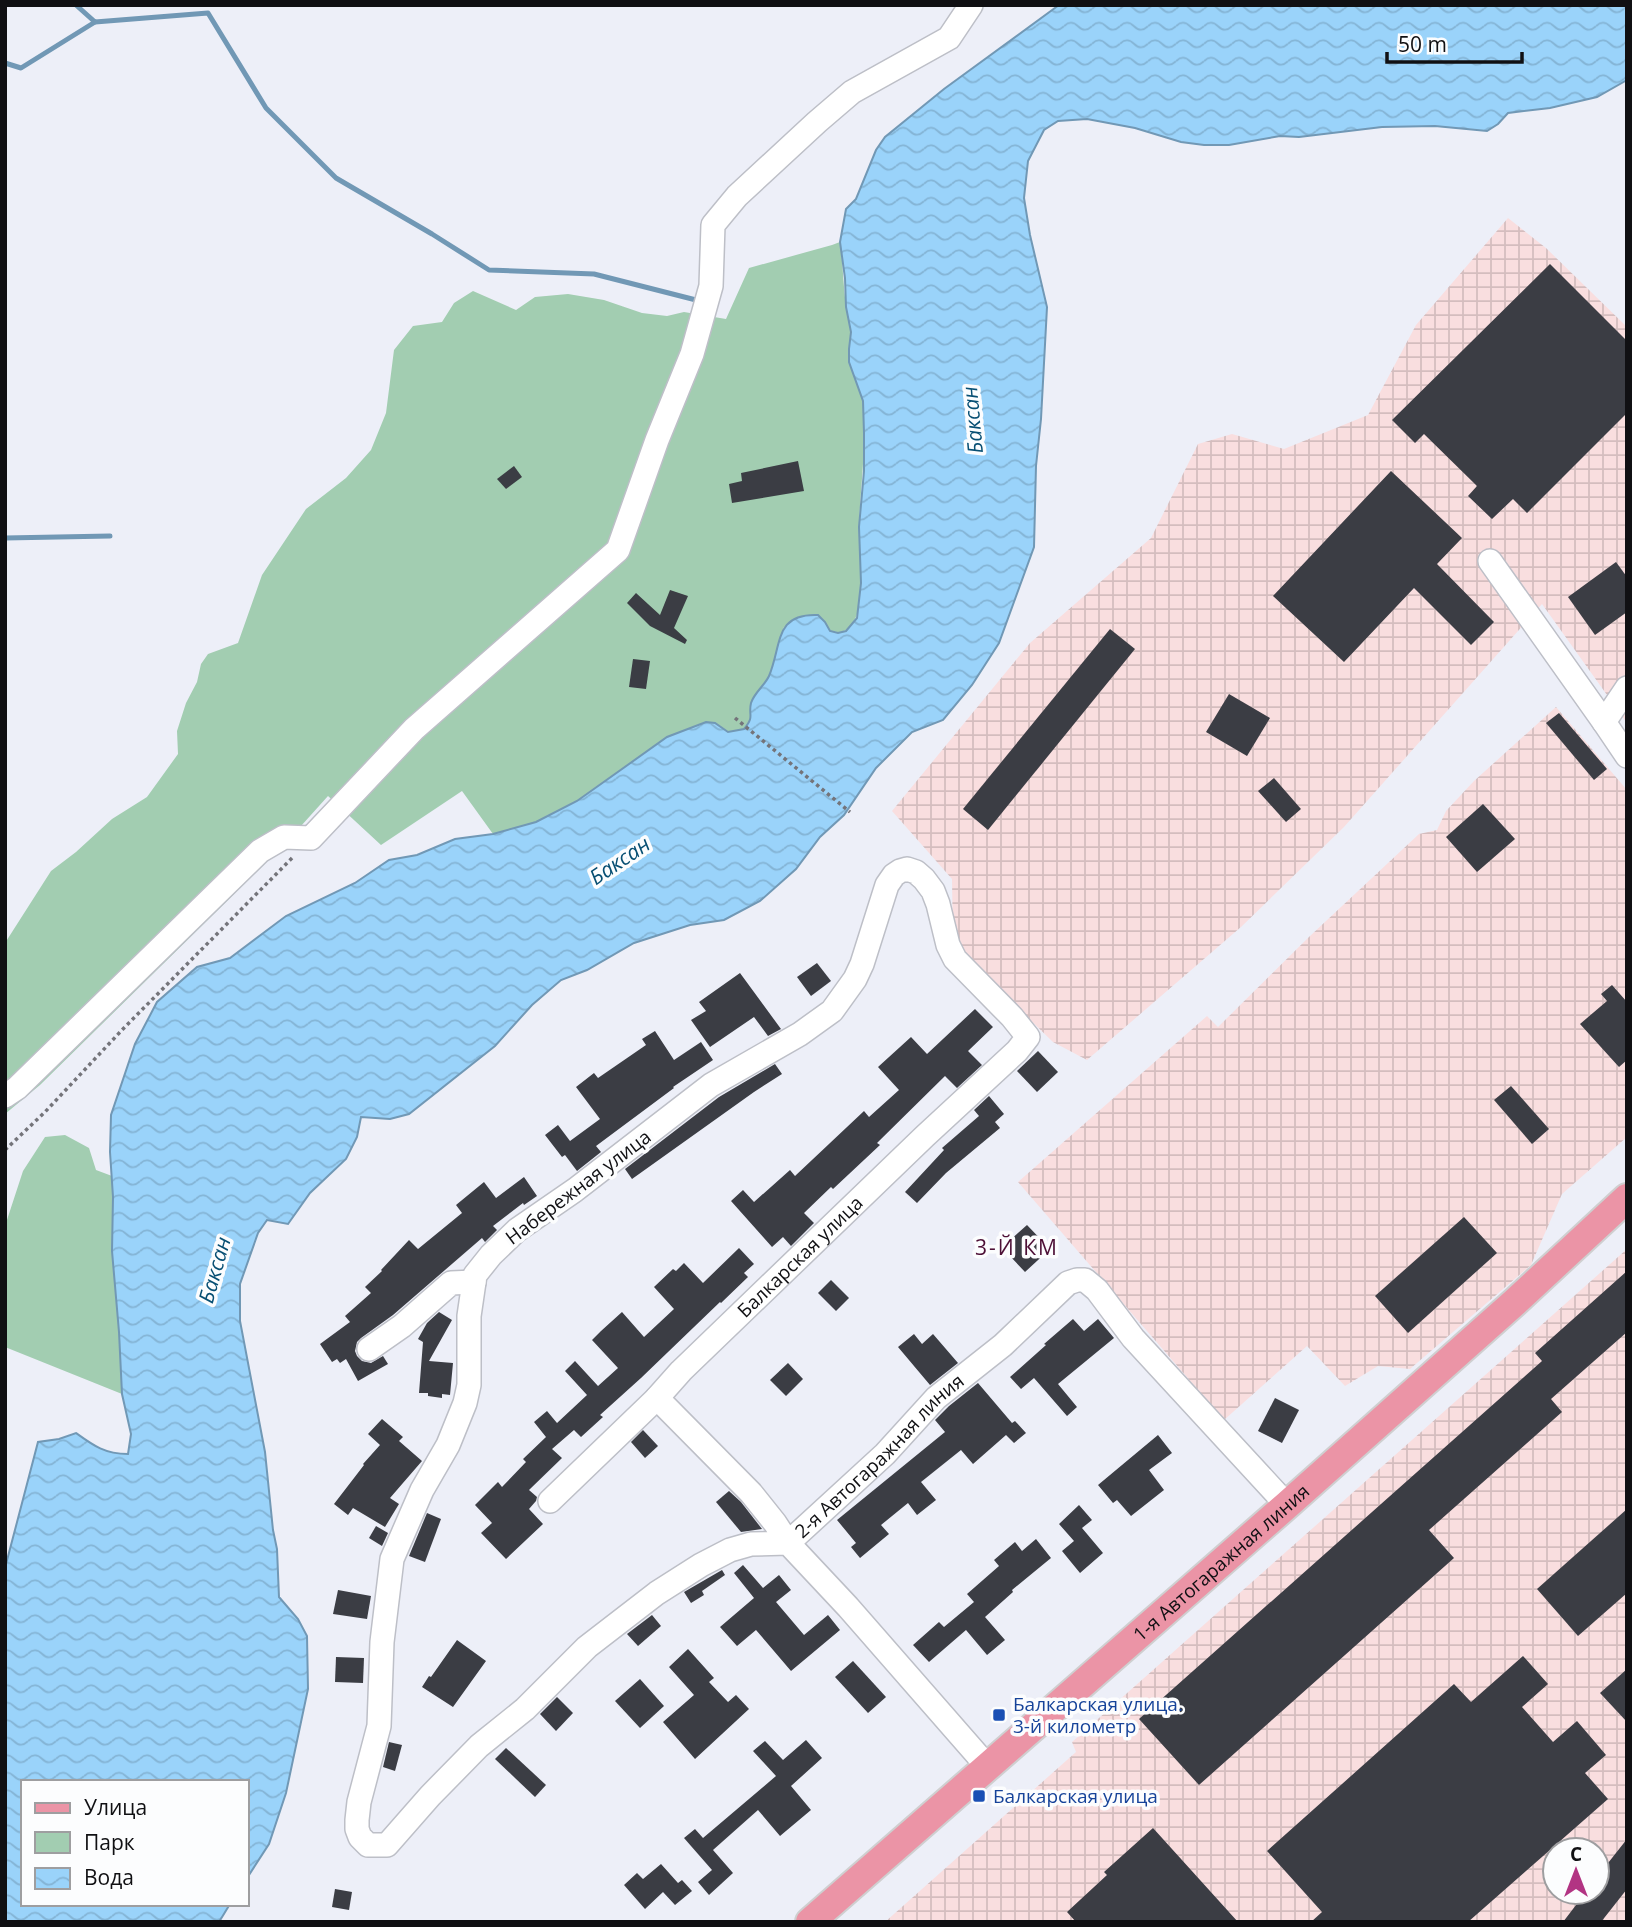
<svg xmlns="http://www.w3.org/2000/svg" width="1632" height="1927" font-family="'Open Sans',sans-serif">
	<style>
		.industrial { fill: url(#industrial-grid); fill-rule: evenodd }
		.green { fill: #a2cdb1 }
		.water { fill: url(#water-waves); stroke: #7198b5; stroke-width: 2 }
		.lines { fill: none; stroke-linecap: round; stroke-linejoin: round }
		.stream { stroke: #7198b5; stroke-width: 5 }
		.building { fill: #3b3d44 }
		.minor-casing { stroke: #bdbfc7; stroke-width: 26 }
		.major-casing { stroke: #cfcfd0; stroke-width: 32 }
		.path { stroke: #74747a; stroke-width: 3.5; stroke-dasharray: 3.5 3.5; stroke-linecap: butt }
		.minor { stroke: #fff; stroke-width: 23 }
		.major { stroke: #eb94a6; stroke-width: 28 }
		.transit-dot { fill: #1a4fb4; stroke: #fcfdfe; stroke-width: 2.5 }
		.labels { text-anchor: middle; stroke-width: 7; stroke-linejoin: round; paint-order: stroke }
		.street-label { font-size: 19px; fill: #101013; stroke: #fcfdfe }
		.transit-label { font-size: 19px; fill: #164399; stroke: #fcfdfe; text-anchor: start }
		.water-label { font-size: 21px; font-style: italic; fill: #074f73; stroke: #fcfdfe }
		.neighbourhood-label { font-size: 21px; letter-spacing: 2px; fill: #4d1036; stroke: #fcfdfe }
	</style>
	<defs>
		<pattern id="industrial-grid" width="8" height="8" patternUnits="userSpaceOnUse" patternTransform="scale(1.75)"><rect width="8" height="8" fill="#f9dedf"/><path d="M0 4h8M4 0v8" fill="none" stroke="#d4bdbe"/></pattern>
		<pattern id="water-waves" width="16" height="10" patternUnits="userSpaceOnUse" patternTransform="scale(1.75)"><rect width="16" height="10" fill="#9ad3fa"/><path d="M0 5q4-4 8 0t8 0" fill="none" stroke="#84b4d5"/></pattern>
	</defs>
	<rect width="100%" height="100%" fill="#edeff8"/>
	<g class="industrial">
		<polygon points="1508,218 1546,248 1627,327 1627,723 1542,604 1344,827 1241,927 1087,1060 1053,1042 953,945 952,879 892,811 1030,643 1151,538 1198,444 1232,434 1284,449 1368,415 1416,325"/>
		<polygon points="1556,707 1627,790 1627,1137 1562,1194 1531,1265 1410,1369 1378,1366 1345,1386 1307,1346 1224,1420 1018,1182 1207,1016 1218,1027 1310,936 1419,834 1437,830 1446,811 1474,781"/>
		<path d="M1627 1249V1922H885L1076 1752 1072 1742ZM1555 1850H1597V1892H1555Z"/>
	</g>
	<g class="green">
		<path d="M840 242C843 263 843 284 846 306 847 315 851 323 851 332 851 341 848 350 849 359 851 375 862 389 863 405 867 447 860 487 859 529 859 550 865 602 855 619 849 631 842 634 830 631L825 622 784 627 769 677 751 703V721L744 729 728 732 715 723 667 737 577 801 536 822 493 834 462 791 381 845 328 796 283 846 40 1085 5 1114V943L51 871 76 852 112 819 147 797 178 754 177 731 186 703 197 682 201 664 208 654 238 643 262 575 306 509 346 478 371 450 386 413 394 350 413 326 442 322 454 303 473 291 516 310 535 297 568 294 604 300 642 313 667 316 684 312 726 319 749 268 832 245Z"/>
		<polygon points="65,1135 89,1148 96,1170 112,1176 122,1394 5,1347 5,1226 23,1171 45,1137"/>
	</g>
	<path class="water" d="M1059 5H1627V80L1597 97 1550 108 1508 113 1498 124 1487 131 1435 126 1382 127 1299 137 1280 136 1229 145H1204L1181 142 1135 128 1087 119 1058 121 1044 130 1028 161 1024 198 1030 235 1047 307 1041 419 1036 466 1034 547 999 643 972 685 943 720 912 732 876 768 844 815 820 837 796 869 760 901 724 920 690 925 634 943 587 970 561 980 532 1005 495 1046 409 1114 390 1119 361 1117 357 1137 346 1159 310 1193 288 1224 267 1220 258 1233 240 1284V1321L265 1452 273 1530 277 1549 279 1597 298 1619 307 1636 308 1689 286 1793 269 1844 247 1878V1782H23V1904H230L219 1922H5V1568L38 1442 59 1439 76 1433C94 1446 105 1454 128 1454L131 1434 122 1394 119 1332 112 1251 113 1197 110 1152 111 1115 135 1044 157 1002 197 967 230 958 286 916 355 883 389 860 417 855 455 839 493 834 536 822 577 801 667 737 706 722 715 723 728 732 744 729C755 716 748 716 751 703 754 693 765 685 769 676 782 645 774 613 818 615L825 622 830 631 838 633 846 631 857 618 861 583 859 527 864 471V433L863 401 849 362V349L851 332 846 307 845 278 840 242 846 209 856 199 876 150 885 137 944 89Z"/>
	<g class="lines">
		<g class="stream">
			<polyline points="76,5 95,22 208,13 266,108 336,178 432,234 489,270 594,274 700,301"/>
			<polyline points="5,63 21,68 95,22"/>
			<polyline points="5,538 110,536"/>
		</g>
	</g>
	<g class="building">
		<polygon points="1550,264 1627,341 1627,413 1527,513 1513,499 1492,519 1468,496 1477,486 1424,434 1415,443 1392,420"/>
		<polygon points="798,461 804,491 732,503 729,484 742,481 741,473"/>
		<polygon points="514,466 522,477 506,489 497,479"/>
		<polygon points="1391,471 1462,538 1437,564 1494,622 1471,645 1414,588 1344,662 1273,596"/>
		<polygon points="1616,562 1627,577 1627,612 1595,635 1568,597"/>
		<polygon points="670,590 688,596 674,628 687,640 685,644 650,626 627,603 636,593 660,615"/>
		<polygon points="1110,629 1135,649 988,830 963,809"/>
		<polygon points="633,659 650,661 646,689 629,687"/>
		<polygon points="1229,694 1270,718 1247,756 1206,732"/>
		<polygon points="1559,713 1607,769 1594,780 1546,723"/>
		<polygon points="1274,778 1301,809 1286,822 1258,791"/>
		<polygon points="1483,804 1515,839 1477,872 1446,837"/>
		<polygon points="817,963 831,981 811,996 797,977"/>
		<polygon points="740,973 781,1029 768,1036 754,1017 710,1047 691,1020 706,1011 699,1002"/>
		<polygon points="1612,985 1627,1002 1627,1060 1619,1067 1580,1024 1607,1001 1601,994"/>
		<polygon points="975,1009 993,1027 968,1051 982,1065 957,1088 945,1076 877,1143 880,1145 833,1189 831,1187 804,1213 814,1223 791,1246 783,1237 772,1247 731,1201 743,1190 754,1202 790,1170 795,1176 864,1111 869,1117 899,1090 878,1067 911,1037 927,1054"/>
		<polygon points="655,1031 674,1060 701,1042 713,1060 673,1087 674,1088 596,1146 601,1152 577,1171 565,1155 562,1157 545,1135 558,1125 570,1141 600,1119 576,1087 594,1073 598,1078 646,1045 642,1039"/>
		<polygon points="1038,1051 1058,1072 1037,1092 1017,1071"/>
		<polygon points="775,1064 782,1074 754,1092 632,1179 625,1169 719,1097"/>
		<polygon points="1511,1086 1549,1129 1532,1144 1494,1100"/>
		<polygon points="989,1096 1004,1114 995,1122 1000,1128 946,1173 917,1203 905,1192 944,1150 942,1148 979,1116 974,1110"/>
		<polygon points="524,1177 537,1196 524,1205 523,1203 493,1226 497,1230 485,1242 482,1238 393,1315 361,1338 357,1342 355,1351 357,1356 362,1361 371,1363 383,1356 388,1364 358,1381 346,1359 340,1363 337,1359 332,1362 320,1344 350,1322 345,1316 371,1293 365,1287 382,1271 381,1270 409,1240 418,1249 462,1213 456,1205 484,1182 496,1198"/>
		<polygon points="1464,1217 1497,1253 1408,1333 1375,1296"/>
		<polygon points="1027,1225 1050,1249 1025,1272 1009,1255 1015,1249 1008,1242"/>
		<polygon points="739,1248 754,1264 744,1273 748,1277 721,1303 720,1302 641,1378 600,1415 603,1417 581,1437 574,1430 552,1449 562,1458 529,1490 537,1497 536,1501 529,1509 543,1524 506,1559 481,1533 492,1523 475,1505 498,1482 502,1487 526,1462 523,1459 546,1437 534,1422 547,1411 557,1423 587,1395 565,1371 575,1361 598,1386 618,1368 592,1340 601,1331 622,1312 644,1337 674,1309 654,1287 673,1269 676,1271 684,1263 703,1283"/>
		<polygon points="1627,1271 1627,1332 1551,1399 1562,1412 1429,1530 1454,1558 1199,1785 1139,1719 1542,1361 1535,1353"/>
		<polygon points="831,1280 849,1298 836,1311 818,1293"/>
		<polygon points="439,1312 452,1320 429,1361 453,1363 450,1395 442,1394 442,1398 428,1396 428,1393 419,1393 423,1342 418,1339 427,1323"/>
		<polygon points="1073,1319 1084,1331 1098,1319 1114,1338 1058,1384 1077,1407 1067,1416 1034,1378 1021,1389 1010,1377 1046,1345 1044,1344"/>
		<polygon points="914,1334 922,1344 933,1334 958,1363 930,1385 898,1347"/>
		<polygon points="788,1363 803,1379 786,1396 770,1380"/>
		<polygon points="978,1383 1012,1423 1015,1421 1026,1433 1014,1443 1006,1435 973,1464 961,1450 921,1482 936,1500 917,1515 908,1503 881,1525 889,1534 860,1558 851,1547 856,1543 837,1520 945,1432 935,1420 949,1406"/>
		<polygon points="1275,1398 1299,1410 1282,1443 1258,1431"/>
		<polygon points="382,1419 403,1437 399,1441 422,1461 390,1498 399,1504 385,1527 353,1508 348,1515 334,1504 364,1465 363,1464 380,1445 368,1434"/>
		<polygon points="643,1430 658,1446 645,1458 631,1442"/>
		<polygon points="1158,1435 1172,1453 1149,1470 1164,1490 1131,1516 1117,1500 1113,1503 1098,1485"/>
		<polygon points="729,1491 741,1502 762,1529 741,1532 716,1502"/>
		<polygon points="1079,1505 1092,1520 1082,1528 1103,1553 1080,1573 1062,1551 1074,1541 1059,1524"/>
		<polygon points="1627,1509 1627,1593 1578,1636 1537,1589"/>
		<polygon points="427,1513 441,1519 425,1562 409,1556"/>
		<polygon points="376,1526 388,1533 382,1546 369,1538"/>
		<polygon points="1036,1539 1051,1558 1012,1590 1013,1592 985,1617 1005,1640 987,1655 966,1630 929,1662 913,1645 939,1622 944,1627 974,1602 967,1594 999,1566 994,1560 1015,1542 1022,1551"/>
		<polygon points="743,1565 763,1588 779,1575 791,1590 776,1602 804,1635 828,1615 840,1630 791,1671 756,1630 737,1646 720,1627 754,1598 734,1573"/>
		<polygon points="722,1570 725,1575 702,1591 704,1595 691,1603 684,1592"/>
		<polygon points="338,1590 371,1596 367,1619 333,1614"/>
		<polygon points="652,1615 661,1626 638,1646 627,1634"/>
		<polygon points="457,1640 486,1661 453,1707 422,1687 429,1676 431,1677"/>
		<polygon points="688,1649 714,1678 709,1682 728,1702 736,1695 749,1709 695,1759 663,1722 694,1695 669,1667"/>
		<polygon points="1523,1656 1548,1684 1522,1707 1553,1742 1577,1721 1606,1755 1585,1773 1608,1799 1468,1922 1311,1922 1322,1912 1267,1851 1454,1684 1471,1702"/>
		<polygon points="336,1657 364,1658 363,1683 335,1682"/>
		<polygon points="853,1661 886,1697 868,1713 835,1677"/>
		<polygon points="1627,1669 1627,1722 1600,1693"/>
		<polygon points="640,1679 664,1706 640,1728 615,1701"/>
		<polygon points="557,1697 573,1713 556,1731 540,1714"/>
		<polygon points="806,1740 822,1758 791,1786 811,1810 780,1836 758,1810 713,1850 733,1873 709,1895 698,1882 712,1870 684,1838 695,1829 703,1838 776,1776 753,1751 765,1741 783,1760"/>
		<polygon points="389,1742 402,1745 395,1771 383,1767"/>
		<polygon points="506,1748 546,1785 535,1797 495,1759"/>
		<polygon points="1153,1828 1238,1922 1076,1922 1067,1912 1107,1875 1104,1872"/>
		<polygon points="1627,1839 1627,1889 1601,1922 1563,1922 1586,1892 1597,1892 1597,1877"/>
		<polygon points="661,1864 678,1883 682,1880 692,1891 675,1905 663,1892 645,1909 624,1885 637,1873 643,1879"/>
		<polygon points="335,1889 352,1892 349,1910 332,1907"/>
	</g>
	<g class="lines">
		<g class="minor-casing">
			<g id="minor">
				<polyline points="1490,561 1604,722"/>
				<polyline points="1627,688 1604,722 1627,756"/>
				<polyline points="5,1096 17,1088 260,851 284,837 311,838 414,729 618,550 657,440 692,354 711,286 713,225 737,196 817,122 852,92 949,38 971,5"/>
				<polyline points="369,1349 402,1326 451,1283 474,1282"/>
				<polyline points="550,1501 657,1398"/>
				<path id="s1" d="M987 1766 848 1607 788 1543 775 1523 751 1493 657 1398 681 1371 925 1136 1017 1051 1028 1037 1012 1017 955 959 948 945 938 904 933 891 924 879 916 872 907 869 900 871 894 875 887 885 862 964 855 979 832 1011 800 1034 711 1085 575 1190 517 1230 491 1255 475 1275 469 1316V1385L465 1403 448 1445 422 1490 392 1559 382 1642 379 1726 359 1802 357 1820V1829L360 1837 368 1845H387L430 1796 479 1746 525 1709 587 1647 657 1593 701 1565 730 1550 751 1544 788 1543 885 1454 936 1398 1003 1345 1068 1283 1077 1280H1085L1097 1290 1133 1338 1287 1505"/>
			</g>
		</g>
		<g class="major-casing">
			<g id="major">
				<path id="s2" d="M810 1922 1287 1505 1515 1302 1627 1198"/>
			</g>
		</g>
		<g class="path">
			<polyline points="735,718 850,812"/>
			<polyline points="5,1150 45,1112 122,1030 293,857"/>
		</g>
		<use href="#minor" class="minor"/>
		<use href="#major" class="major"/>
	</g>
	<g class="transit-dot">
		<rect x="992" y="1708" width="14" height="14" rx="3.5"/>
		<rect x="972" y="1789" width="14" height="14" rx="3.5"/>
	</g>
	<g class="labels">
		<g class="street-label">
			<text transform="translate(578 1187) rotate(-37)" y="7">Набережная улица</text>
			<text dy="7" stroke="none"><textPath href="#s1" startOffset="696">Балкарская улица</textPath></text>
			<text dy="7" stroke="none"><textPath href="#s1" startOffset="3092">2-я Автогаражная линия</textPath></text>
			<text dy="7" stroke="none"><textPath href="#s2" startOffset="546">1-я Автогаражная линия</textPath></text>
		</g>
		<g class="transit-label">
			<text x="1013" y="1711">Балкарская улица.<tspan x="1013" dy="22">3-й километр</tspan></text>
			<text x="993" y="1803">Балкарская улица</text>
		</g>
		<g class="water-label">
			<text transform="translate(973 420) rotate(-95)" y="7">Баксан</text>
			<text transform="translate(620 861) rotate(-34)" y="7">Баксан</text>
			<text transform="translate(215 1270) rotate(-74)" y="7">Баксан</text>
		</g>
		<g class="neighbourhood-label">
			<text x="1017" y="1255">3-Й КМ</text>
		</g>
	</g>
	<rect width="1632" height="1927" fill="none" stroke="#101013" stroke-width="14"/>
	<rect x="21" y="1780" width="228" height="126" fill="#fcfdfe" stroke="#9e9ea0" stroke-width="2"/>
	<rect x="35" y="1803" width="35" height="10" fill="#eb94a6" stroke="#9e9ea0" stroke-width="2"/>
	<text x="84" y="1815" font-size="21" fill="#101013">Улица</text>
	<rect x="35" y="1832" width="35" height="21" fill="#a2cdb1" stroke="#9e9ea0" stroke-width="2"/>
	<text x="84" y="1850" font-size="21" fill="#101013">Парк</text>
	<rect x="35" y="1868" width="35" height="21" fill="url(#water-waves)" stroke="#9e9ea0" stroke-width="2"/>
	<text x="84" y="1885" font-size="21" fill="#101013">Вода</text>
	<g transform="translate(1576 1871)"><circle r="33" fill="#fcfdfe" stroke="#9e9ea0" stroke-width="2"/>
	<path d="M0-5L12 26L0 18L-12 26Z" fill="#b23483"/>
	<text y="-10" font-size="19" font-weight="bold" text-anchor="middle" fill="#101013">С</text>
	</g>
	<path d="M1387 52v10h135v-10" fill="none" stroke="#101013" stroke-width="3.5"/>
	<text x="1398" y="52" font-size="21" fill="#101013" stroke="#fcfdfe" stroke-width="5" paint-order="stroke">50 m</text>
</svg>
